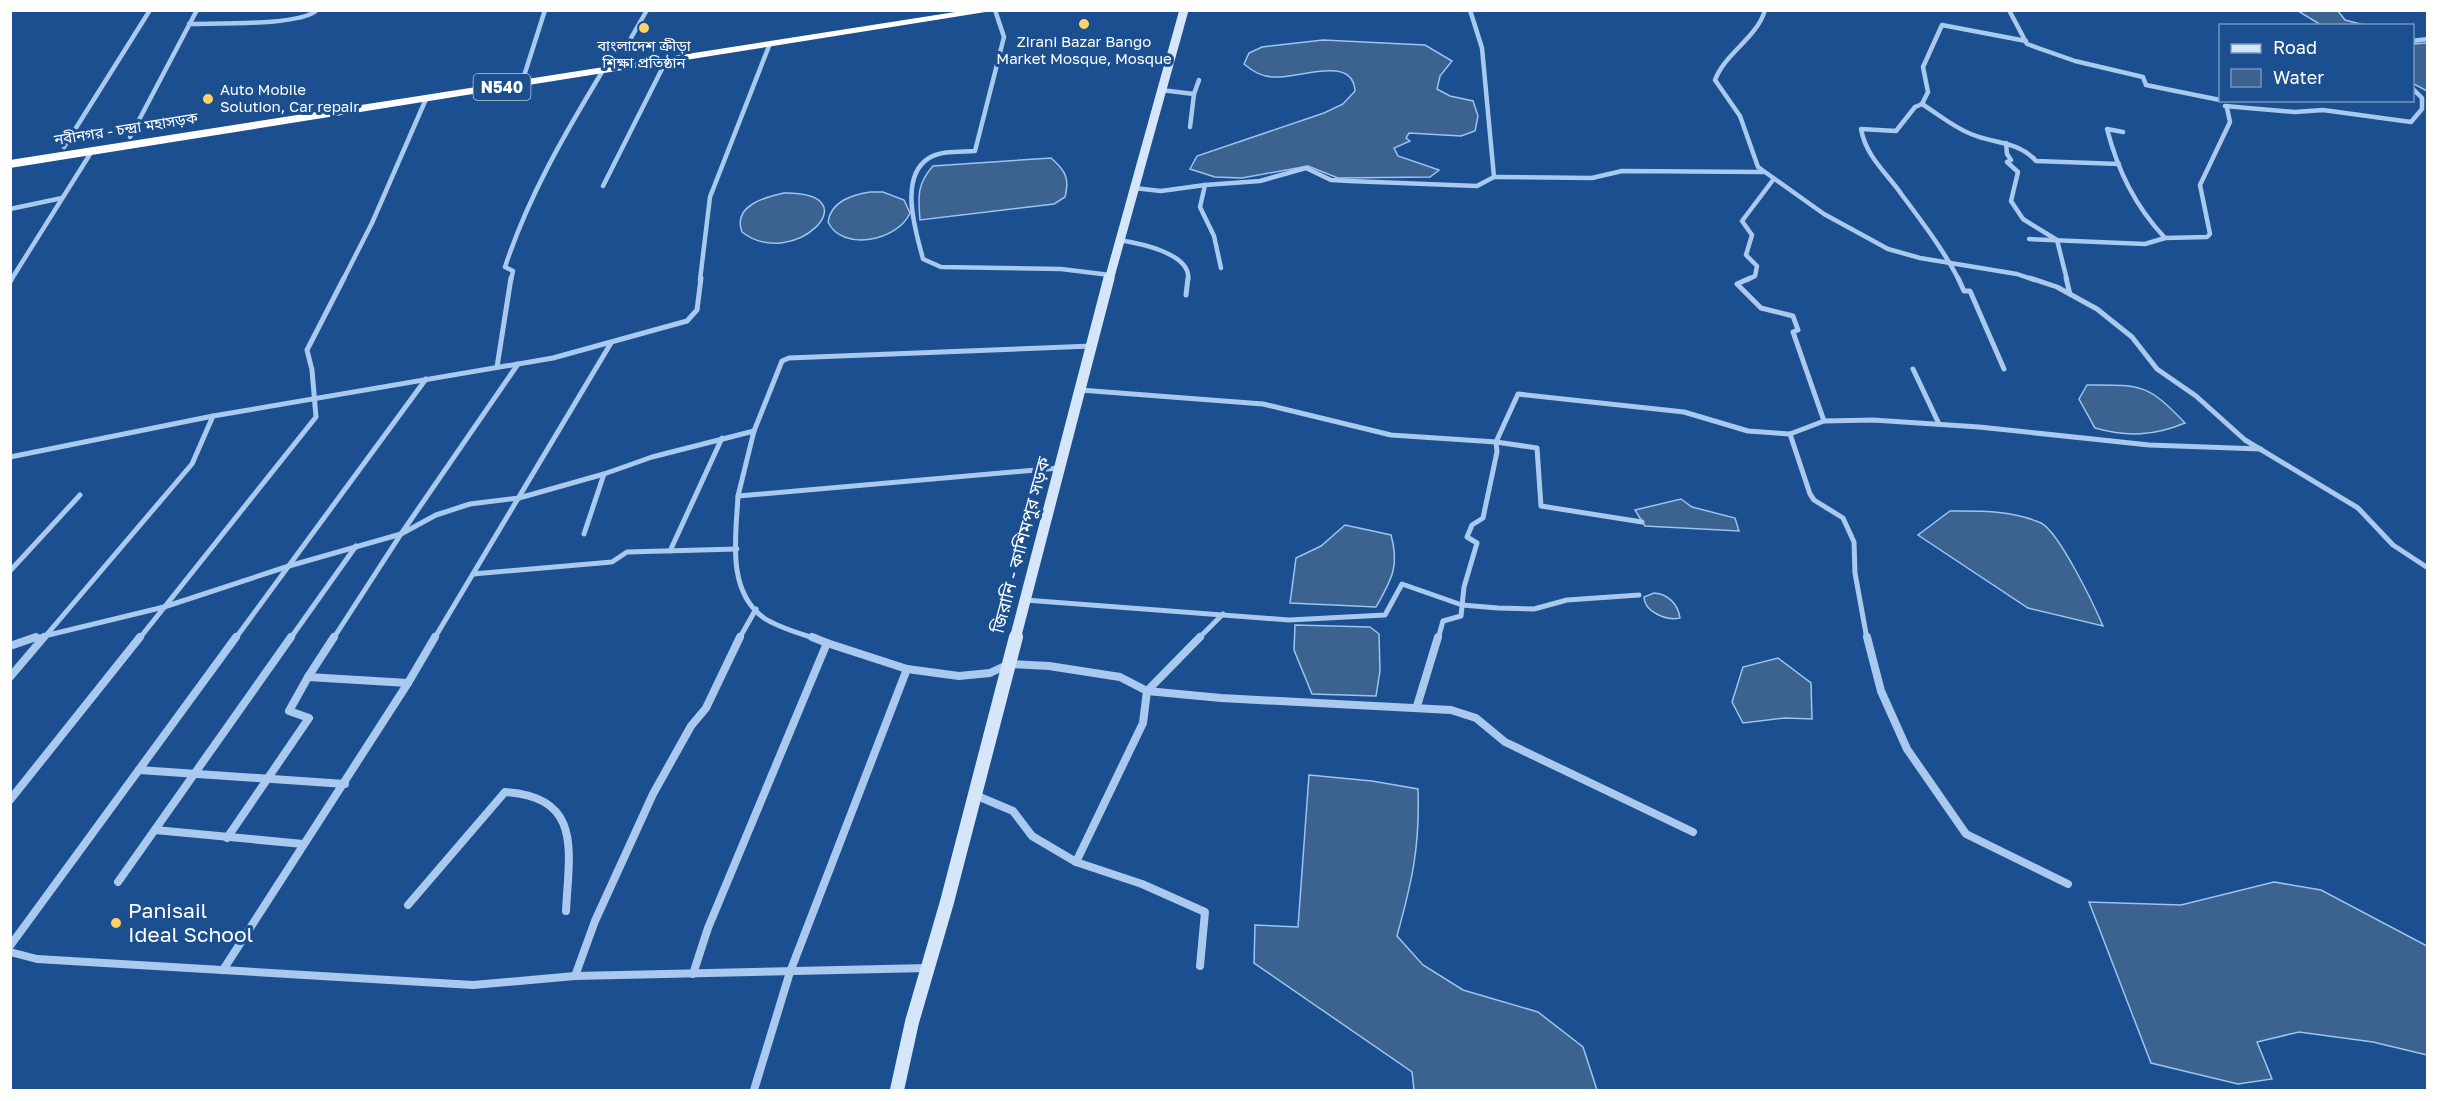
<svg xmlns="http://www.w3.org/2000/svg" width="2438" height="1101" font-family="'Golos Text','Noto Sans Bengali',sans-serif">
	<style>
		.water { fill: #3c6290; stroke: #9cc4f0; stroke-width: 1.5 }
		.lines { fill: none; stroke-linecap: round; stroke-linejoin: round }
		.street-far2 { stroke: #a9c9ee; stroke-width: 4.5 }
		.street-far1 { stroke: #a9c9ee; stroke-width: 5 }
		.street { stroke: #a9c9ee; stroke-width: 8 }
		.secondary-far2 { stroke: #d6e6fa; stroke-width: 9 }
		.secondary-far1 { stroke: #d6e6fa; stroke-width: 11 }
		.secondary { stroke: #d6e6fa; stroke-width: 14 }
		.highway { fill: #fff; fill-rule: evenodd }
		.poi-dot { fill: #ffd166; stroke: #1b4f8f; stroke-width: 2 }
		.labels { text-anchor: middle; stroke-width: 6; stroke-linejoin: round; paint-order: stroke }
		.far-poi-label { font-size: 15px; fill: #fff; stroke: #1b4f8f }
		.far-street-label { font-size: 15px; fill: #fff; stroke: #1b4f8f }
		.shield { fill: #1b4f8f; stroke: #bbcadd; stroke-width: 1.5 }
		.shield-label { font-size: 16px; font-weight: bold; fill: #fff }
		.street-label { font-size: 18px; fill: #fff; stroke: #1b4f8f }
		.near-poi-label { font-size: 21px; fill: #fff; stroke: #1b4f8f; text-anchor: start }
	</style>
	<rect width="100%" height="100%" fill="#1b4f8f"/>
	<g class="water">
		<polygon points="2298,11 2338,11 2345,20 2364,25 2321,25"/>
		<path d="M1323 40 1425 45 1452 61 1440 76 1437 89 1450 96 1473 101 1478 116 1475 131 1461 136 1409 133 1406 138 1410 141 1394 148 1398 156 1439 170 1430 177 1338 178 1308 166 1242 178 1215 177 1190 169 1197 156 1324 113 1343 104 1355 91C1353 54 1297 79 1274 77 1263 77 1252 71 1244 64L1249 53 1262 47Z"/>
		<polygon points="2427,43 2428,43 2427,91 2412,83 2413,44"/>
		<path d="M1051 158C1065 170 1070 178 1065 197L1054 204 920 220C918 196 917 184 933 166Z"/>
		<path d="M870 192H883L904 200 910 213C898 241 842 252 828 222 831 201 852 195 870 192Z"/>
		<path d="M784 193C874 192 793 272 742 232 732 206 765 197 784 193Z"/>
		<path d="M2087 385C2141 385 2147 383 2185 423 2154 436 2127 437 2095 428L2079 399Z"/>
		<polygon points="1681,499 1692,507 1735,518 1739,531 1645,526 1635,510"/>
		<path d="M1950 511C1981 511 2012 510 2041 523 2059 532 2094 605 2103 626L2028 608 1918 535Z"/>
		<path d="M1345 525 1391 535C1400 567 1391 580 1376 607L1290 603 1296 558 1321 546Z"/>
		<path d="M1654 593C1668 594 1678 604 1680 618 1667 621 1644 612 1644 597Z"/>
		<polygon points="1295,625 1370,627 1379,634 1380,671 1376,696 1312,694 1294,650"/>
		<polygon points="1778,658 1811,683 1812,719 1785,718 1743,723 1732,702 1743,667"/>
		<path d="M1309 775 1372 781 1418 789C1420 848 1412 881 1397 936L1423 965 1463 990 1538 1012 1583 1047 1597 1090H1414L1412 1072 1254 963 1255 925 1298 927Z"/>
		<polygon points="2274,882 2321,890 2427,946 2427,1055 2373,1042 2299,1032 2257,1042 2272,1079 2238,1084 2151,1063 2089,902 2181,905"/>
	</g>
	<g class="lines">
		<g class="street-far2">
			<path d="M995 10 1004 37 975 151C961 152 942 150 929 158 898 177 916 232 923 259L941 267 1061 269 1110 275"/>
			<path d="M1765 10C1757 38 1725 53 1715 80L1740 116 1758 167 1824 214 1888 249 1920 258 2017 274 2034 280"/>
			<polyline points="2009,10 2027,44 2075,61 2143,77 2146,85 2220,100"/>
			<path d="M189 24C215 23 301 26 317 10"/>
			<path d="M2026 41 1942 25 1923 67 1928 92 1922 104C1938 114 1953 127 1971 134 1994 144 2019 141 2036 161L2119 164"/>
			<polyline points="2412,41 2428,39"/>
			<polyline points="627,45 647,10"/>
			<polyline points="524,76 545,10"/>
			<polyline points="1161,90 1194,94 1190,127"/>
			<polyline points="1194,94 1199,80"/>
			<path d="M1922 104 1915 107 1896 131 1861 129C1866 157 1887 173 1902 195 1922 222 1943 249 1959 280"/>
			<polyline points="2225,106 2295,112 2323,110 2411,122 2422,109 2422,98 2412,88"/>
			<path d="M2123 132 2107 129C2118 171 2135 206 2165 238"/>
			<polyline points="130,137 197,10"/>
			<polyline points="2006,143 2007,154 2011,160 2007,162 2018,172 2011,201 2023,219 2057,240 2067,280"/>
			<polyline points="64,147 150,10"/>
			<polyline points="1494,177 1592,178 1622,171 1763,172"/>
			<polyline points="603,186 666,61"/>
			<polyline points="1134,188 1161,191 1205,185"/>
			<polyline points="10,209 62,198"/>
			<polyline points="2029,239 2145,244 2165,238 2207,237 2210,234 2200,185 2230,122 2227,108"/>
			<path d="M1119 240C1138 243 1192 253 1188 280"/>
			<polyline points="1221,268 1214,236 1200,207 1205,185 1260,181 1306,168 1331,180 1349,181 1477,186 1494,177 1482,48 1470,10"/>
			<polyline points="11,280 92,151"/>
			<polyline points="343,280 372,223 426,99"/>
			<path d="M511 280 513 271 505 267C528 197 564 135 602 72"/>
			<polyline points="700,280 710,197 769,46"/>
			<polyline points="1747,280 1755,276 1757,266 1746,255 1752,235 1742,221 1773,180"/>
		</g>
		<g class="street-far1">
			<polyline points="1750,278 1737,284 1761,308 1793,316 1798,330 1793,332 1824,421"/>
			<polyline points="1958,278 1964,291 1970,291 2004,369"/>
			<polyline points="2030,278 2057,287 2097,309 2132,337 2157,369 2196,396 2245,440 2358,508 2393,545 2428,568"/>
			<polyline points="2066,278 2070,294"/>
			<polyline points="10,282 12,278"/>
			<polyline points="1186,295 1188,278"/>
			<polyline points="497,367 511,278"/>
			<polyline points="1913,369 1939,424"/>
			<polyline points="1080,390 1263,404 1391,435 1496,442 1518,394 1684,412 1748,431 1790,434 1824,421 1873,420 1979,427 2149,445 2261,449"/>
			<polyline points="754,431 782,361 789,358 1092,346"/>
			<polyline points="1790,434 1810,494 1814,500 1843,518 1854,542 1855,573 1867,639"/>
			<polyline points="10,457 213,416 553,358 687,321 697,310 701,278"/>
			<path d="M738 496C736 536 726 591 764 618 779 628 799 633 816 639"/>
			<polyline points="584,534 604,474"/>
			<polyline points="670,551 722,438"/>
			<polyline points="10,571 80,495"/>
			<polyline points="473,574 612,562 627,552 737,549"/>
			<polyline points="1025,600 1289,620 1385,615 1402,584 1462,605 1498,608 1534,609 1567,600 1639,595"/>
			<polyline points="32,639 164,607 289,566 401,534 518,364"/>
			<polyline points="43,639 192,464 213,416"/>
			<polyline points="139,639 316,417 312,370 307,350 344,278"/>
			<polyline points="235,639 426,379"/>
			<polyline points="290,639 356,546"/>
			<polyline points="333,639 401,534 436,515 470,504 519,498 604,474 652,457 754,431 738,496 1059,468"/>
			<polyline points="434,639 611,343"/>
			<polyline points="739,639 756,609"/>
			<polyline points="1198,639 1223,614"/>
			<polyline points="1438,639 1443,621 1461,616 1464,587 1477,543 1467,537 1472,525 1483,518 1497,452 1496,442 1537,448 1541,506 1642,522"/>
		</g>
		<g class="street">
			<polyline points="1867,637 1881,691 1907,749 1966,834 2068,884"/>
			<polyline points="827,643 907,669 959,676 990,673 1009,664 1049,666 1120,677 1147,691 1221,698 1451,710 1476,718 1505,742 1693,832"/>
			<polyline points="10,646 36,637"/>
			<polyline points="10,677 44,637"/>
			<polyline points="408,683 435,637"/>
			<polyline points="1417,706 1438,637"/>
			<polyline points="139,770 345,784"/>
			<polyline points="975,795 1013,811 1032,836 1076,862 1142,884 1205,912 1200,966"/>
			<polyline points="10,800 140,637"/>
			<polyline points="155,830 303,844"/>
			<polyline points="227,838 309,718 289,711 308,677"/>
			<polyline points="1076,862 1143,723 1147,691 1200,637"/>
			<polyline points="118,882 291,637"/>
			<path d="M408 905 505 792C583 797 569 851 566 911"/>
			<polyline points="10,946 236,637"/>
			<polyline points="10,952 37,959 473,985 575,976 927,968"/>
			<polyline points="223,970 408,683 308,677 334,637"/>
			<polyline points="693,974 708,928 827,643 812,637"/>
			<polyline points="575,976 595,921 653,794 691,726 706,708 740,637"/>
			<polyline points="754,1090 790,972 907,669"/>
		</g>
		<polyline class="secondary-far2" points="1109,280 1184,10"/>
		<polyline class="secondary-far1" points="1015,639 1109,278"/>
		<polyline class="secondary" points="897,1090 912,1022 947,902 1016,637"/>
		<polygon class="highway" points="968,10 998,10 10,168 10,160"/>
	</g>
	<g class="poi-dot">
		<circle cx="1084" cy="24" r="6"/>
		<circle cx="644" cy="28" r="6"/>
		<circle cx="208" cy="99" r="6"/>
		<circle cx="116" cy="923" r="6"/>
	</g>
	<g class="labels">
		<g class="far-poi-label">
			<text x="1084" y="47">Zirani Bazar Bango<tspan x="1084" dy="17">Market Mosque, Mosque</tspan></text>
			<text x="644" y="51">বাংলাদেশ ক্রীড়া<tspan x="644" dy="17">শিক্ষা প্রতিষ্ঠান</tspan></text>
			<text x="220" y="95" text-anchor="start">Auto Mobile<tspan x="220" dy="17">Solution, Car repair</tspan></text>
		</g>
		<g class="far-street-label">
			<text transform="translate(126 129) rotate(-9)" y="5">নবীনগর - চন্দ্রা মহাসড়ক</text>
		</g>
		<rect class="shield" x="473.5" y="74" width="57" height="26" rx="4.5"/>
		<g class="shield-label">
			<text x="502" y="93">N540</text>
		</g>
		<g class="street-label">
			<text transform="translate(1021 545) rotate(-75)" y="6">জিরানি - কাশিমপুর সড়ক</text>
		</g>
		<g class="near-poi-label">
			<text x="128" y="918">Panisail<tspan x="128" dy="24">Ideal School</tspan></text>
		</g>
	</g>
	<rect width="2438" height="1101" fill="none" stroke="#ffffff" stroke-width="24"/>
	<rect x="2219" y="24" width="195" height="78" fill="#1b4f8f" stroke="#7695bc" stroke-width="1.5"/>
	<rect x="2231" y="44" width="30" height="9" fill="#d6e6fa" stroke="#7695bc" stroke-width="1.5"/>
	<text x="2273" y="54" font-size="18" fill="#ffffff">Road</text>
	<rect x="2231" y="69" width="30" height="18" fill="#3c6290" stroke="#7695bc" stroke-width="1.5"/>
	<text x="2273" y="84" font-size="18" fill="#ffffff">Water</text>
</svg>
